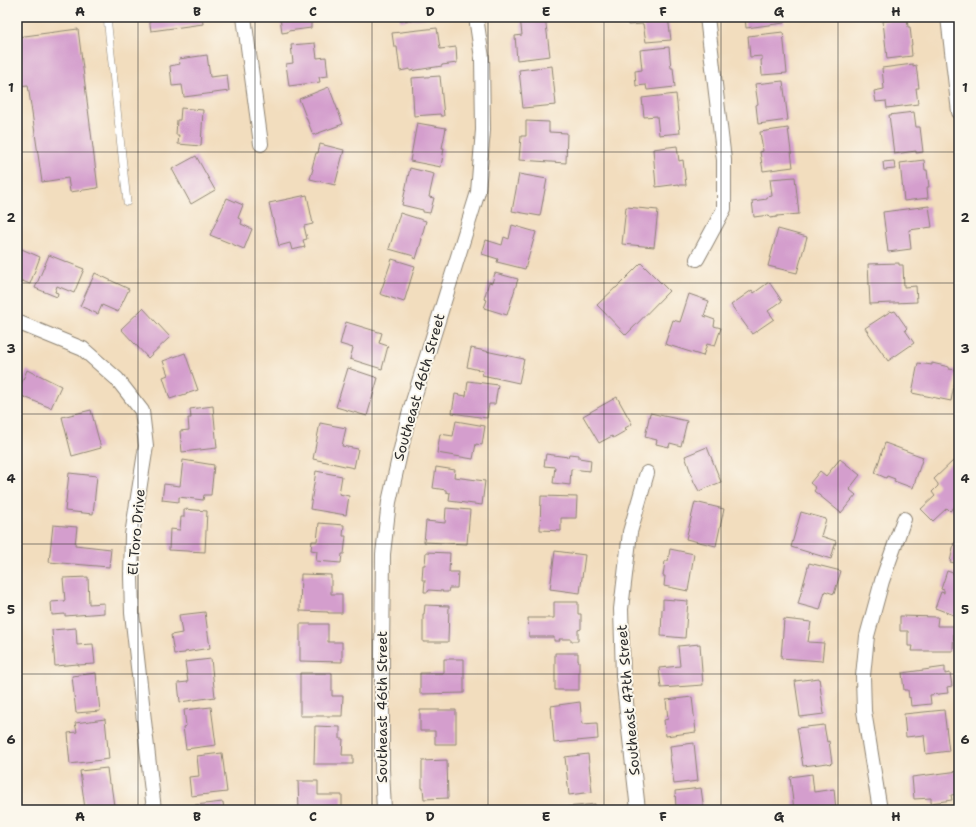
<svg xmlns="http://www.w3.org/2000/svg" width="976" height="827" font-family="'Shantell Sans',sans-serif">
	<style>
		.building { fill: #d49ecd }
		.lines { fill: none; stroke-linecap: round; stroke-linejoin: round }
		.lane-casing { stroke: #8e8474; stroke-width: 8 }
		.street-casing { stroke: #8e8474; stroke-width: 16 }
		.lane { stroke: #fff; stroke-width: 7 }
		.street { stroke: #fff; stroke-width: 14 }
		.grid { fill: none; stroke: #2b2b2b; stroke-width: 1; stroke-opacity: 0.55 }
		.labels { text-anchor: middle; stroke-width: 4; stroke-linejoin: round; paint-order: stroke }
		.street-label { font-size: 14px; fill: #2b2b2b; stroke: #fbf7ec }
		.neatline { fill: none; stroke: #2b2b2b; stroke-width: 1.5 }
		.grid-label { font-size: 13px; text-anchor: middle; font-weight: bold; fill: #2b2b2b }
	</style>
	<rect width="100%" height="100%" fill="#fbf7ec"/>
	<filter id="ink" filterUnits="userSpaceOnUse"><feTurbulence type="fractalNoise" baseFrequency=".025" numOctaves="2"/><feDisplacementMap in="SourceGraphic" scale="8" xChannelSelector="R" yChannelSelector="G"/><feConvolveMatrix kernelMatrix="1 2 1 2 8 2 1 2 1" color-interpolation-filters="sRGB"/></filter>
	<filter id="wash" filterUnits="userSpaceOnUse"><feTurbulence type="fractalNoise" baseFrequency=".012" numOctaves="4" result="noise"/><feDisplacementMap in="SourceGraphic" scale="16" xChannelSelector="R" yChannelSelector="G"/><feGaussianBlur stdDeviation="0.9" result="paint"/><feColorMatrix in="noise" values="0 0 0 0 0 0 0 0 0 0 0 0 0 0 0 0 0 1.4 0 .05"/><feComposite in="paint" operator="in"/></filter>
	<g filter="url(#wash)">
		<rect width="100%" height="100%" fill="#f2ddbe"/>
		<g id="blocks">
			<g class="building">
				<polygon points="149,17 202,17 203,24 151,31"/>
				<polygon points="280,17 321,17 321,18 311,19 311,28 288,31 288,32 282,33"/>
				<polygon points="400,17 426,17 426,18 400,21"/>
				<polygon points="520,17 545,17 550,56 517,60 515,36 522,35"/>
				<polygon points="627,17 668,17 671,40 646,42 643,24 628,25"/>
				<polygon points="745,17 784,17 784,23 746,28"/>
				<polygon points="907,18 908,27 910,27 912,45 911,45 912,56 887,59 883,21"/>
				<polygon points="437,28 440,49 456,47 457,63 442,65 442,66 410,71 410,69 400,71 397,47 394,47 392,33"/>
				<polygon points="78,29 98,188 70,192 68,178 42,182 28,85 17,86 17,37"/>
				<polygon points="783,32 787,73 762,75 761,60 762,60 762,56 750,57 748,36"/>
				<polygon points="315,43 317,58 326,57 328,76 319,77 320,82 289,86 286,64 293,63 291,45"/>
				<polygon points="669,47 671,68 673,68 675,87 647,90 646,85 636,86 635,71 642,70 640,50"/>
				<polygon points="207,55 210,77 227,75 229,91 184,97 182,85 172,86 170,66 180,64 179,59"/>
				<polygon points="913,64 913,66 916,65 919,88 916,88 918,104 887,108 886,101 876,102 874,91 884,89 882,68"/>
				<polygon points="552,66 556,105 523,108 519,70"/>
				<polygon points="440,76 444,116 441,116 440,114 414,116 412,78"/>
				<polygon points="783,81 788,120 758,124 756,105 758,104 755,84"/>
				<polygon points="329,87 343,124 313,135 299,99"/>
				<polygon points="676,94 680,133 659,135 657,116 644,117 642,98"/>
				<polygon points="181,108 203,110 201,146 178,144 179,135 176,135 177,120 180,120"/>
				<polygon points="914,112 916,127 920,127 923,152 916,153 916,151 894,154 889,115"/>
				<polygon points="526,121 549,122 549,132 567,133 566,163 519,160 521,136 526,136"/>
				<polygon points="417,123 446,128 442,148 444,148 441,167 410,161"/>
				<polygon points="788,128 793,167 763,171 760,152 763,151 760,132"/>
				<polygon points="320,144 344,150 335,185 310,179 313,169 312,168 316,153 318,153"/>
				<polygon points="677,146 679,161 683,160 686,185 679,185 679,184 656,187 653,149"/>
				<polygon points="196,156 215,190 191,204 172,169"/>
				<polygon points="924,160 925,170 927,170 929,187 927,187 928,198 904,201 900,163"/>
				<polygon points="894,161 895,169 884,170 883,162"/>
				<polygon points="410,168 434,174 429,197 434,198 430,213 423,212 423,210 402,205"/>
				<polygon points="519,174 547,179 540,216 512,211"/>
				<polygon points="795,177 799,214 777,216 777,217 770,218 769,215 754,217 752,201 767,199 767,197 772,196 770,179"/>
				<polygon points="307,195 313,224 304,226 307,239 303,240 305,247 292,250 290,243 279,246 269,203"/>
				<polygon points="227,198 243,205 238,218 242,220 241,224 252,229 244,249 210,235"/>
				<polygon points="929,206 932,227 909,230 911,249 888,252 883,212"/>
				<polygon points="626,207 658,210 654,247 622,244"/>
				<polygon points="400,213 426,221 421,239 422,239 416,259 413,258 414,256 389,249"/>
				<polygon points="512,225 536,232 525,269 497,262 498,259 482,254 486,240 502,245 504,237 509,239"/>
				<polygon points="778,229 807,237 797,273 768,266"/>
				<polygon points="17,247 40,257 30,284 17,279"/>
				<polygon points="49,255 84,269 74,293 57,286 55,292 58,293 57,297 35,288"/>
				<polygon points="392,259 415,266 404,302 380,294"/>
				<polygon points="641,263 669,291 626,335 597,305 615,288 616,288"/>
				<polygon points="899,263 899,265 903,265 904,287 916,286 917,302 870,304 868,264"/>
				<polygon points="95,273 129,289 118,312 102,305 98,314 80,306"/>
				<polygon points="495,273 518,279 507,315 484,308 487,300 484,299 489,282 492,283"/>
				<polygon points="769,282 782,301 768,311 774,319 752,334 731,305 752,290 754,293"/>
				<polygon points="689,294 709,301 704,316 715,320 714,326 721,328 715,346 707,344 703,356 665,344 673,320 680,322"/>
				<polygon points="143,308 170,337 148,358 121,329"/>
				<polygon points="891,311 892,312 895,311 907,328 905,330 914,343 888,361 865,328"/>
				<polygon points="346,322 382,333 379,343 388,346 382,369 350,359 353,348 340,344"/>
				<polygon points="471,348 524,359 519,383 482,375 483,371 467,367"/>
				<polygon points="185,353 198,390 170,399 163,377 168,375 163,361"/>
				<polygon points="918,363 932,365 932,363 949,367 949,369 957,370 951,401 912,393"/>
				<polygon points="348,368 378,378 367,416 336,407"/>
				<polygon points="27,370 37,375 37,374 61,386 51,408 17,394"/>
				<polygon points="468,381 498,385 495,404 489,404 487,418 452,413 455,394 466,396"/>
				<polygon points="617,397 632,424 625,428 627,430 613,438 612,436 599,443 583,416"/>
				<polygon points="213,406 217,448 182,452 180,431 189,430 188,418 191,418 190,409"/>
				<polygon points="91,410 101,448 72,456 62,417"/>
				<polygon points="650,413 687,421 681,446 670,443 669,447 656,444 657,440 645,437"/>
				<polygon points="456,421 485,426 482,445 476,444 473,459 437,453 440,434 453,436"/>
				<polygon points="320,423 346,428 342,446 358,449 354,468 313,459"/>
				<polygon points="885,443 923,457 913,488 894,481 895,479 887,476 886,478 875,473"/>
				<polygon points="707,447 721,482 699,491 694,482 685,456"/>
				<polygon points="546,454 568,457 569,454 579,455 579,458 591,460 590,471 571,469 570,485 553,483 555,467 544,466"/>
				<polygon points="840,459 860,475 850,488 851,489 850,490 856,495 841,513 814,491 816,488 810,483 820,471 826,476"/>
				<polygon points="183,460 214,465 211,495 204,495 203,500 179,497 179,502 162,500 164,484 180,486"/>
				<polygon points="953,461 959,468 959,503 950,511 947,508 933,521 921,509 935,496 932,492 938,486 938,484 934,479"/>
				<polygon points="436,467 455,470 454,477 485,481 482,505 449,501 450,493 446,492 446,490 433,488"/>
				<polygon points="316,471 342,476 339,494 349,496 346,515 310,509"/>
				<polygon points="69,473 97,476 93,514 65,511"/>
				<polygon points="541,496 577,497 576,518 561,518 561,531 540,530"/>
				<polygon points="695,502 724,509 716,546 686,539"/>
				<polygon points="446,508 470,510 467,544 424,542 426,521 445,523"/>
				<polygon points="184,509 207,511 205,552 169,550 170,529 180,530 181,517 184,517"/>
				<polygon points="801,512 826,519 821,536 836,541 831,559 791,547"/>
				<polygon points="319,523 344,525 343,536 346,536 344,554 342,554 341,563 316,561 317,551 311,550 312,541 317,541"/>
				<polygon points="53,525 77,527 75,545 111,549 109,567 49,562"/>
				<polygon points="958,540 959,541 959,564 950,562 954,543 958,544"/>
				<polygon points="670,549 694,554 688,591 664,586 665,576 663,576 665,561 668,561"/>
				<polygon points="555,551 585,555 580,593 550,589"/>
				<polygon points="426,552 450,553 449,572 458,572 457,588 449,588 448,592 442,592 443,591 429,590 428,592 424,592 425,580 422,580 423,565 425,565"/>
				<polygon points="809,563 841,571 834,594 825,591 820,610 798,604"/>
				<polygon points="947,571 959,575 959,617 935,608 941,592 944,593 944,590 941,589"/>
				<polygon points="301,574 331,575 331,594 342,594 342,613 328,613 328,612 300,611"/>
				<polygon points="88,577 89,604 104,603 104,613 65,616 65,614 52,615 51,602 65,601 63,578"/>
				<polygon points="663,599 688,601 685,638 661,636 662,609 663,609"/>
				<polygon points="554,602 578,602 578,614 581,614 581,629 578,630 578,641 571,641 571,639 559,639 560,641 554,641 554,637 529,637 528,618 554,618"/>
				<polygon points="425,605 449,606 448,642 423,642 423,614 424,614"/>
				<polygon points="205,612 210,648 185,652 185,653 174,654 171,635 182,633 179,615"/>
				<polygon points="900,616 938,617 937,626 954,626 953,651 912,651 913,646 908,646 908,631 900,631"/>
				<polygon points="784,619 811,622 808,642 824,643 822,661 781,658"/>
				<polygon points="300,624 328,624 328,642 342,642 342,662 300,661"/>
				<polygon points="76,628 77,645 93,644 95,664 78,665 78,664 55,666 52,630"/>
				<polygon points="700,644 703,685 661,688 659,668 680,666 678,646"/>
				<polygon points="555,653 578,653 578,661 579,661 579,690 555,690"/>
				<polygon points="211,659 215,697 180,702 178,683 188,682 185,662"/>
				<polygon points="444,659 464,659 464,693 420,694 420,673 444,673"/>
				<polygon points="945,667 945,674 950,673 952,686 947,687 948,693 930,695 931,704 911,706 910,697 909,698 908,690 904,690 902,673"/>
				<polygon points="96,673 97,684 100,711 76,713 72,676"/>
				<polygon points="300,673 332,673 332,696 343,696 342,716 300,716"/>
				<polygon points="819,678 824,714 800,717 795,681"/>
				<polygon points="692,697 696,732 666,736 664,720 668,719 666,700"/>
				<polygon points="580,702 582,724 597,723 598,739 554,743 551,706"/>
				<polygon points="211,707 216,745 186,749 183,727 186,726 184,710"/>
				<polygon points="420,710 456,710 456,744 435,744 435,731 420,731"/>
				<polygon points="944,710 949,751 926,754 924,735 906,737 904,714"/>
				<polygon points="105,719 109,759 70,764 68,744 69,744 68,733 77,732 75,723"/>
				<polygon points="824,725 827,742 829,741 832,763 829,764 828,763 803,766 797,728"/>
				<polygon points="315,726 340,727 340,739 343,739 342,755 353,755 353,764 314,764"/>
				<polygon points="694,743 698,781 674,784 670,756 671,756 670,746"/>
				<polygon points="222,753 227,792 191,796 189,777 199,776 197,756"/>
				<polygon points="588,754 592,792 569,795 565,757"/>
				<polygon points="447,760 448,798 424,799 423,788 422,788 422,761"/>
				<polygon points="107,768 109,784 111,784 114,806 85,809 80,771"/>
				<polygon points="959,771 959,794 951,795 952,800 931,803 931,798 914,799 912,777"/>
				<polygon points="812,774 814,792 834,789 836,810 794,810 790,777"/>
				<polygon points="298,781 318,781 318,795 342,795 342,810 299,810"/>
				<polygon points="701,788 704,810 675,810 675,808 676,808 675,791"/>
				<polygon points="223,802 224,810 196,810 195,805"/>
				<polygon points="595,804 596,810 567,810 567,807"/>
			</g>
		</g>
	</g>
	<g filter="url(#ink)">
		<use href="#blocks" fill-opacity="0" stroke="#8e8474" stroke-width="1"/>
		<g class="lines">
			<g class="lane-casing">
				<polyline id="lane" points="107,17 127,202"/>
			</g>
			<g class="street-casing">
				<g id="street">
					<polyline points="244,17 261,144"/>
					<polyline points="948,17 959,112"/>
					<polyline points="697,259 724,209 724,160 707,17"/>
					<polyline points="17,322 83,349 117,379 142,411 146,446 132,535 131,576 132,613 154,810"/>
					<polyline points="384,810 382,769 382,659 383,554 389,502 409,414 478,192 483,130 482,58 476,17"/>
					<polyline points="638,810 623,676 621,609 630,532 647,473"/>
					<polyline points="880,810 864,711 863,676 867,636 882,581 904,519"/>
				</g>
			</g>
			<use href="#lane" class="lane"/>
			<use href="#street" class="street"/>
		</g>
	</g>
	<path class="grid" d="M138 17V810M255 17V810M372 17V810M488 17V810M604 17V810M721 17V810M838 17V810M17 152H959M17 283H959M17 414H959M17 544H959M17 674H959"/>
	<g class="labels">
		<g class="street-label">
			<text transform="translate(419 387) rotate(-74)" y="5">Southeast 46th Street</text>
			<text transform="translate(136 532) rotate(-85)" y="5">El Toro Drive</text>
			<text transform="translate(628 700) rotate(-95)" y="5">Southeast 47th Street</text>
			<text transform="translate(382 707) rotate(-90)" y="5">Southeast 46th Street</text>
		</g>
	</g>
	<rect width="976" height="827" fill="none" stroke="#fbf7ec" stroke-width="44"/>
	<rect x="22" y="22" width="932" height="783" class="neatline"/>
	<g class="grid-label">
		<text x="80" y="16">A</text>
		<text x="197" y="16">B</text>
		<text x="313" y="16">C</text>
		<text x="430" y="16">D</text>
		<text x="546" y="16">E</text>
		<text x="663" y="16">F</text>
		<text x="779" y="16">G</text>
		<text x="896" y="16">H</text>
		<text x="11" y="92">1</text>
		<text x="965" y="92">1</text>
		<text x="11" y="222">2</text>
		<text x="965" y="222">2</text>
		<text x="11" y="353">3</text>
		<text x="965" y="353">3</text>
		<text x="11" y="483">4</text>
		<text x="965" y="483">4</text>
		<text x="11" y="614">5</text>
		<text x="965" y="614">5</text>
		<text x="11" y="744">6</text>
		<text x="965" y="744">6</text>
		<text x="80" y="821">A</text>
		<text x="197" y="821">B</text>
		<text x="313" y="821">C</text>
		<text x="430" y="821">D</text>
		<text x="546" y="821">E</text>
		<text x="663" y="821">F</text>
		<text x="779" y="821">G</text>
		<text x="896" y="821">H</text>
	</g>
</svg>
